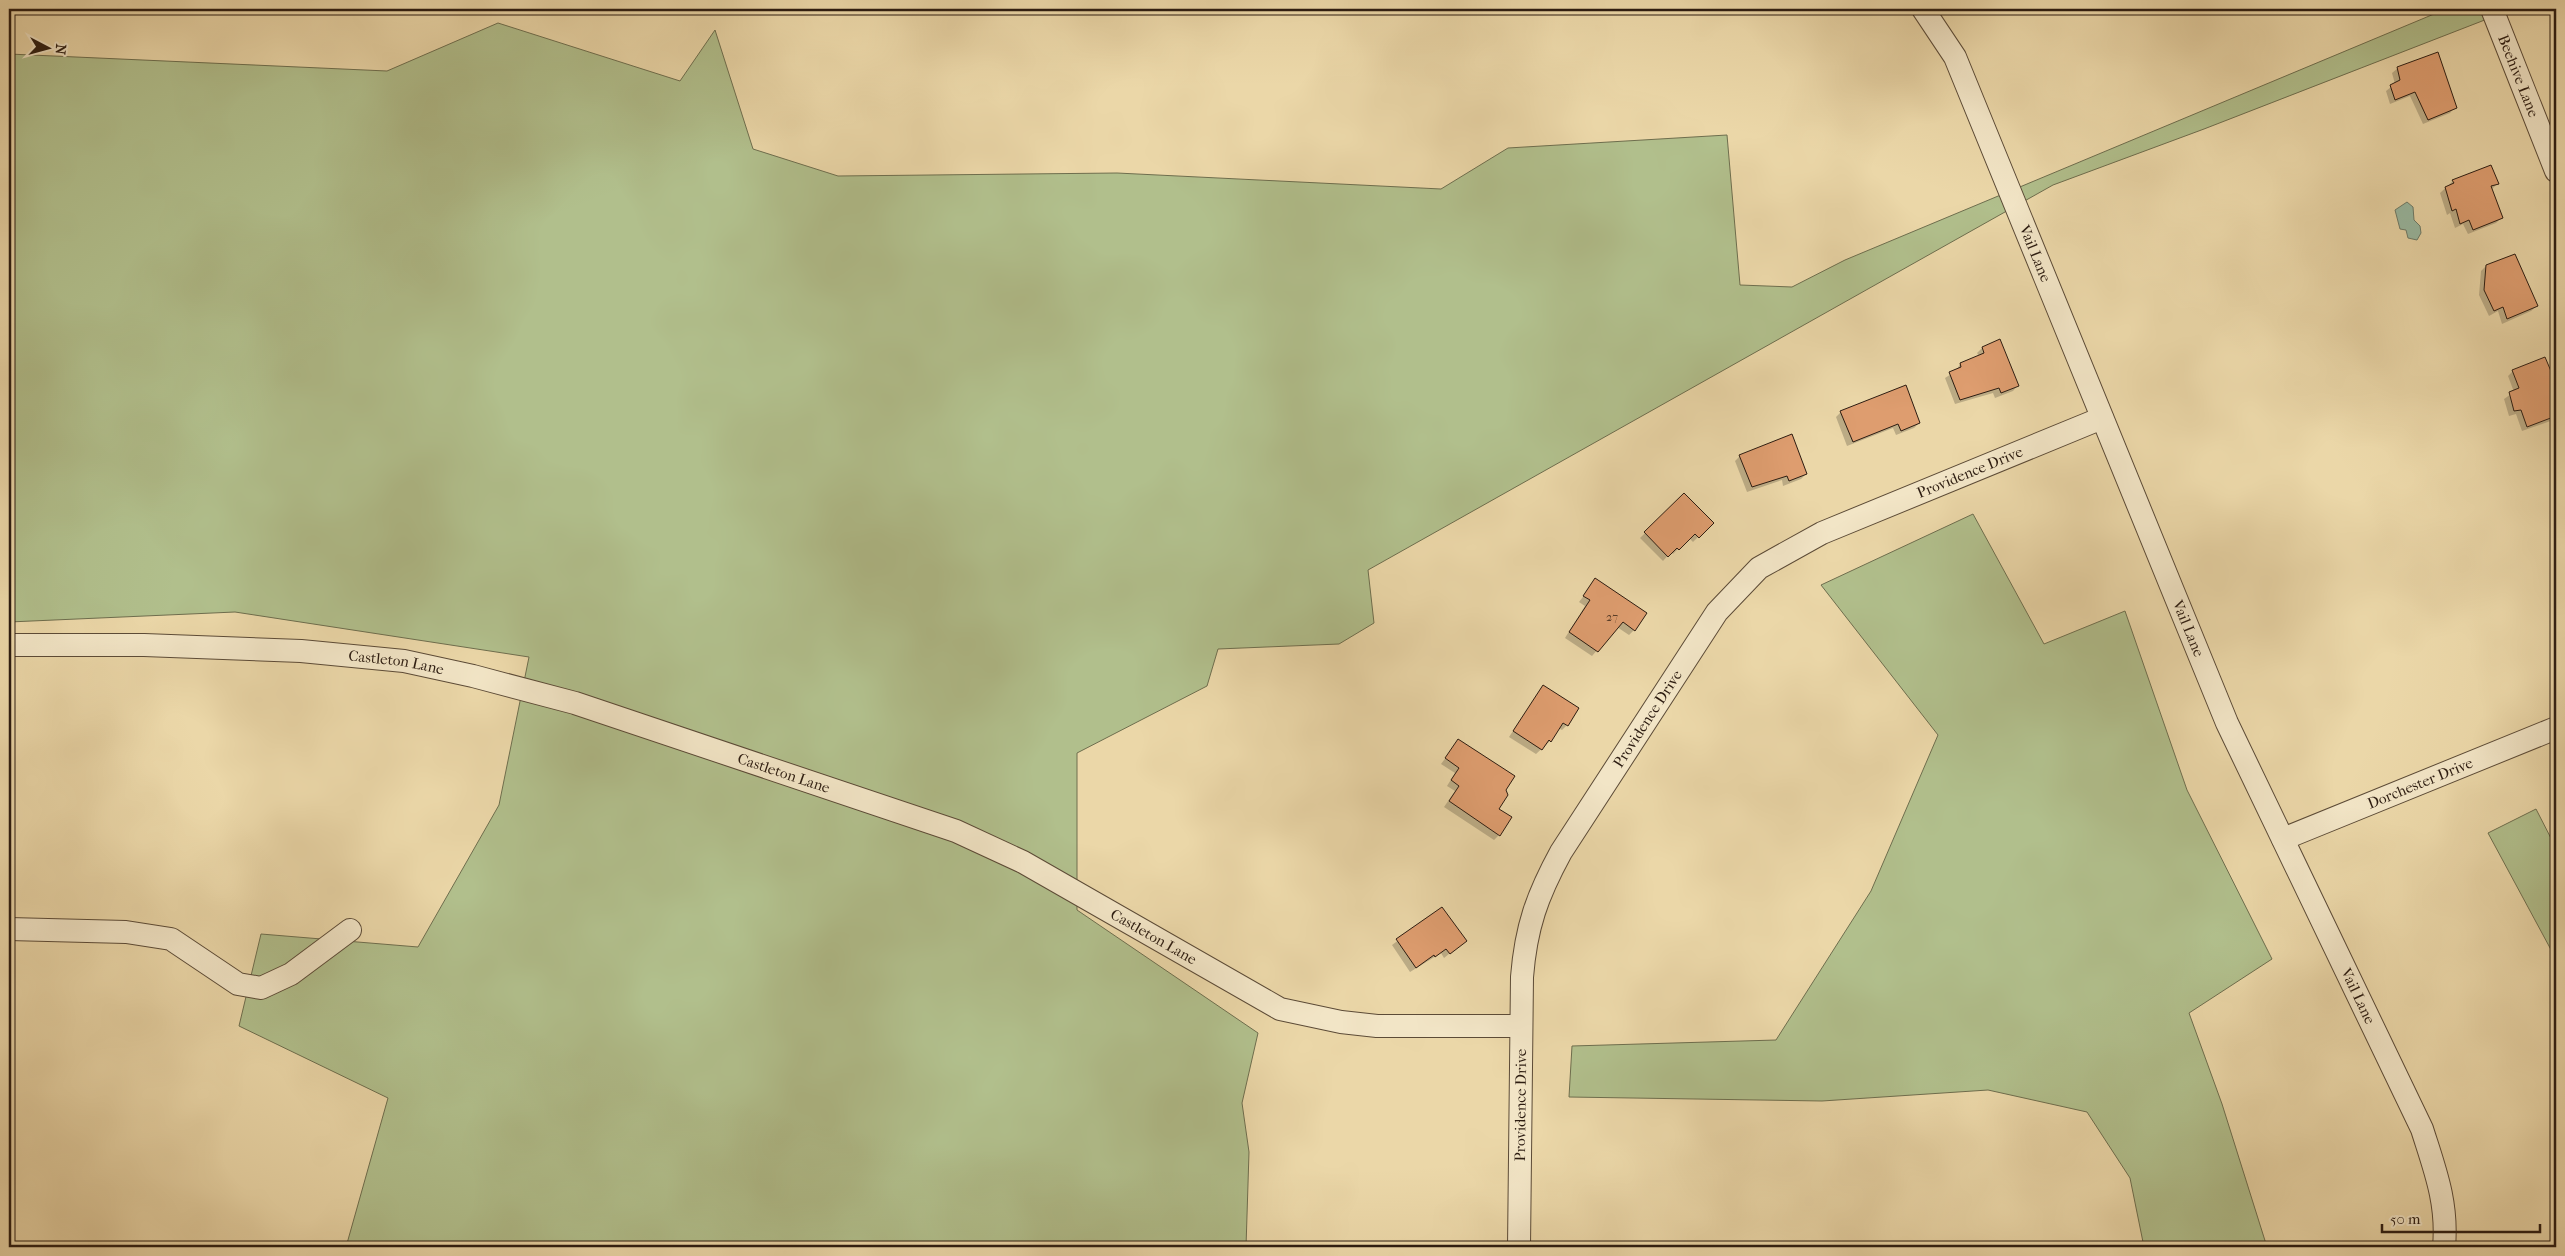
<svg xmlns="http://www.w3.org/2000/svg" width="2565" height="1256" font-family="'IM FELL French Canon',serif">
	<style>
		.green { fill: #b1bf8c; stroke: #6e6e4e }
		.water { fill: #99baa3; stroke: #6d7b69 }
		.shadow { fill: #0003 }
		.building { fill: #de9d6f; stroke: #2c1c11 }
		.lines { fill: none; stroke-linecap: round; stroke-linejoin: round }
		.minor-casing { stroke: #5c4b37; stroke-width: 24 }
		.minor { stroke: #f2e5c6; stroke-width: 22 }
		.labels { text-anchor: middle; stroke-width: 5; stroke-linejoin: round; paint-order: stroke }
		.number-label { font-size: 12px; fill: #583c28 }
		.street-label { font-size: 15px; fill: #2c1c11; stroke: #f2e5c6 }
	</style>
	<rect width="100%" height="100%" fill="#ebd7a8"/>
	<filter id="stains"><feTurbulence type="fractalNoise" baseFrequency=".004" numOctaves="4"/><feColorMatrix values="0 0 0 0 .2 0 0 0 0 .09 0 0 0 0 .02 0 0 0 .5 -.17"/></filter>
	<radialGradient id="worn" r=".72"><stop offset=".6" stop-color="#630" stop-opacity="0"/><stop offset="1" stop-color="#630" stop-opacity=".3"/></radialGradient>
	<g class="green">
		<polygon points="2446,9 2513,9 2204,129 2053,185 1368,570 1374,623 1339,644 1218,649 1207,686 1077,753 1077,910 1258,1033 1242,1103 1249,1152 1246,1247 346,1247 388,1098 239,1026 261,934 418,947 499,805 529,657 235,612 9,622 9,54 387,71 498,23 680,81 715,30 753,149 838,176 1117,173 1441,189 1508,148 1727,135 1740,285 1792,287 1845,260"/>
		<polygon points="1973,514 2044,644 2125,611 2187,790 2272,959 2189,1013 2222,1104 2267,1247 2144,1247 2130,1178 2087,1112 1988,1090 1822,1101 1569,1097 1572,1046 1776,1040 1871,891 1938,735 1821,585"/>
		<polygon points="2536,809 2556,848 2556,959 2488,833"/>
		<polygon points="9,1245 133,1246 143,1247 9,1247"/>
	</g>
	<polygon class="water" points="2407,202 2413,207 2414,220 2420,226 2421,233 2417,240 2408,238 2406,230 2400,229 2395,210"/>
	<g class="shadow">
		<polygon points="2398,68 2455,107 2450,113 2423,124 2410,96 2390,104 2386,91 2395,84 2392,73"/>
		<polygon points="2453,181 2497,184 2492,189 2502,217 2496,223 2468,234 2463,224 2455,228 2450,213 2447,215 2440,193"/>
		<polygon points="2486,266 2537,306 2531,311 2502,324 2498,311 2489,316 2479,295 2481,271"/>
		<polygon points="1982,348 2018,385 2013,391 1995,398 1993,393 1955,404 1945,378 1956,371 1960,364 1979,356 1977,353"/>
		<polygon points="2545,359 2556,385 2556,419 2522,431 2516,414 2509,416 2504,399 2514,392 2508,376 2513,371"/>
		<polygon points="1841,412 1919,423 1914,428 1896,435 1893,428 1847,446 1836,417"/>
		<polygon points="1740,456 1806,474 1801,479 1783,486 1782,480 1747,492 1735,461"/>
		<polygon points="1684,495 1712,523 1693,542 1689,538 1673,554 1671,552 1663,561 1640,538"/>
		<polygon points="1596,580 1634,630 1629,635 1617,627 1592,656 1565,638 1585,606 1579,602"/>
		<polygon points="1543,686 1567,725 1562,730 1558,728 1550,741 1536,754 1509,737"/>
		<polygon points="1459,740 1504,790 1497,809 1499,835 1494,840 1444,807 1455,791 1447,786 1455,773 1441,764"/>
		<polygon points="1442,908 1465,941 1444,958 1441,953 1410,972 1392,945"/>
	</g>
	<g class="building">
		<polygon points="2438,52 2457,108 2428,120 2415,92 2395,100 2390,85 2400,80 2397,67"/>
		<polygon points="2491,165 2499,184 2491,186 2503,218 2473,230 2469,220 2460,224 2456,209 2452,211 2445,187 2454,183 2452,180"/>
		<polygon points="2515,254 2538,306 2507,319 2503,307 2494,311 2484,290 2486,265"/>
		<polygon points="2000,339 2019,386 2001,393 1999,388 1960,400 1949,372 1961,367 1960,363 1984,353 1982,347"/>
		<polygon points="2545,357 2556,383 2556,416 2527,427 2521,410 2514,411 2509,392 2519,388 2512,370"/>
		<polygon points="1906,385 1920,423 1901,431 1898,424 1853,442 1840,411"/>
		<polygon points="1792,434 1807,474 1789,481 1787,476 1752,487 1739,455"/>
		<polygon points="1684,493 1714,523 1699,538 1695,534 1679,550 1677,548 1668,557 1644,532"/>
		<polygon points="1595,578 1647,613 1635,631 1623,622 1598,652 1569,632 1590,600 1583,596"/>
		<polygon points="1543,685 1579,708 1568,726 1563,723 1551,742 1549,740 1542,750 1513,731"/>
		<polygon points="1458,739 1515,776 1506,790 1508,795 1499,809 1512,817 1500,836 1449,801 1459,786 1451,780 1459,768 1445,758"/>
		<polygon points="1442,907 1467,941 1450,954 1446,949 1435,957 1434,955 1416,968 1396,939"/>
	</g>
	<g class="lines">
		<g class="minor-casing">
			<g id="minor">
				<path id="s1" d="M1923 9 1955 57 2227 723 2422 1129C2435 1170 2448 1203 2444 1247"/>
				<path id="s2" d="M2492 9 2556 171"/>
				<path id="s3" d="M9 645H144L301 651 404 661 473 676 575 703 956 831 1023 862 1280 1009 1341 1022 1377 1026H1521"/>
				<path id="s4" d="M2283 839 2556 728"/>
				<polyline points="9,929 126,932 171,939 238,984 261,988 291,974 350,930"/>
				<path id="s5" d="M1519 1247 1522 977C1526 927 1537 896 1561 852L1717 612 1759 568 1822 533 2102 418"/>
			</g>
		</g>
		<use href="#minor" class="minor"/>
	</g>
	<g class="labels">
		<g class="number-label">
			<text x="1612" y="621">27</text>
		</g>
		<g class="street-label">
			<text dy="5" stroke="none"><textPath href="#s2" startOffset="72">Beehive Lane</textPath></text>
			<text dy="5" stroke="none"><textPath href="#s1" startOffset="270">Vail Lane</textPath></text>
			<text dy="5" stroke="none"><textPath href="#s5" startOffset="981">Providence Drive</textPath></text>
			<text dy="5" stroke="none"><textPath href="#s1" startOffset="675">Vail Lane</textPath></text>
			<text dy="5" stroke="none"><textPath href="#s3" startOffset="388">Castleton Lane</textPath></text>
			<text dy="5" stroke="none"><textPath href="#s5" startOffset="561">Providence Drive</textPath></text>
			<text dy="5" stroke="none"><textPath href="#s3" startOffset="792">Castleton Lane</textPath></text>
			<text dy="5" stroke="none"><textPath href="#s4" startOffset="148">Dorchester Drive</textPath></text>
			<text dy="5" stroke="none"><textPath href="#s3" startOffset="1198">Castleton Lane</textPath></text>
			<text dy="5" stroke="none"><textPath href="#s1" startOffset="1080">Vail Lane</textPath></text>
			<text dy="5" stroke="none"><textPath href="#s5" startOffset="142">Providence Drive</textPath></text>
		</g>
	</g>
	<rect width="2565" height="1256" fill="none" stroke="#ebd7a8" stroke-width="30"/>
	<rect x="10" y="10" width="2545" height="1236" fill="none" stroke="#2c1c11" stroke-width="2.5"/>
	<rect x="15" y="15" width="2535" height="1226" fill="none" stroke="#2c1c11"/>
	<g transform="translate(48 48) rotate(96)" stroke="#f2e5c6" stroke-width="4" paint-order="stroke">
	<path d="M0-4L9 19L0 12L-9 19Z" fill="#2c1c11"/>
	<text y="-8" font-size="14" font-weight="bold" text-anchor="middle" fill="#2c1c11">N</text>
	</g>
	<path d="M2382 1224v8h158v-8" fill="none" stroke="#2c1c11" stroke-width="2.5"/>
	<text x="2390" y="1224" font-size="15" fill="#2c1c11" stroke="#f2e5c6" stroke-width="4" paint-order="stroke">50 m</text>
	<rect width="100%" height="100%" filter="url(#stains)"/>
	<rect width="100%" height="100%" fill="url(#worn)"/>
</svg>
